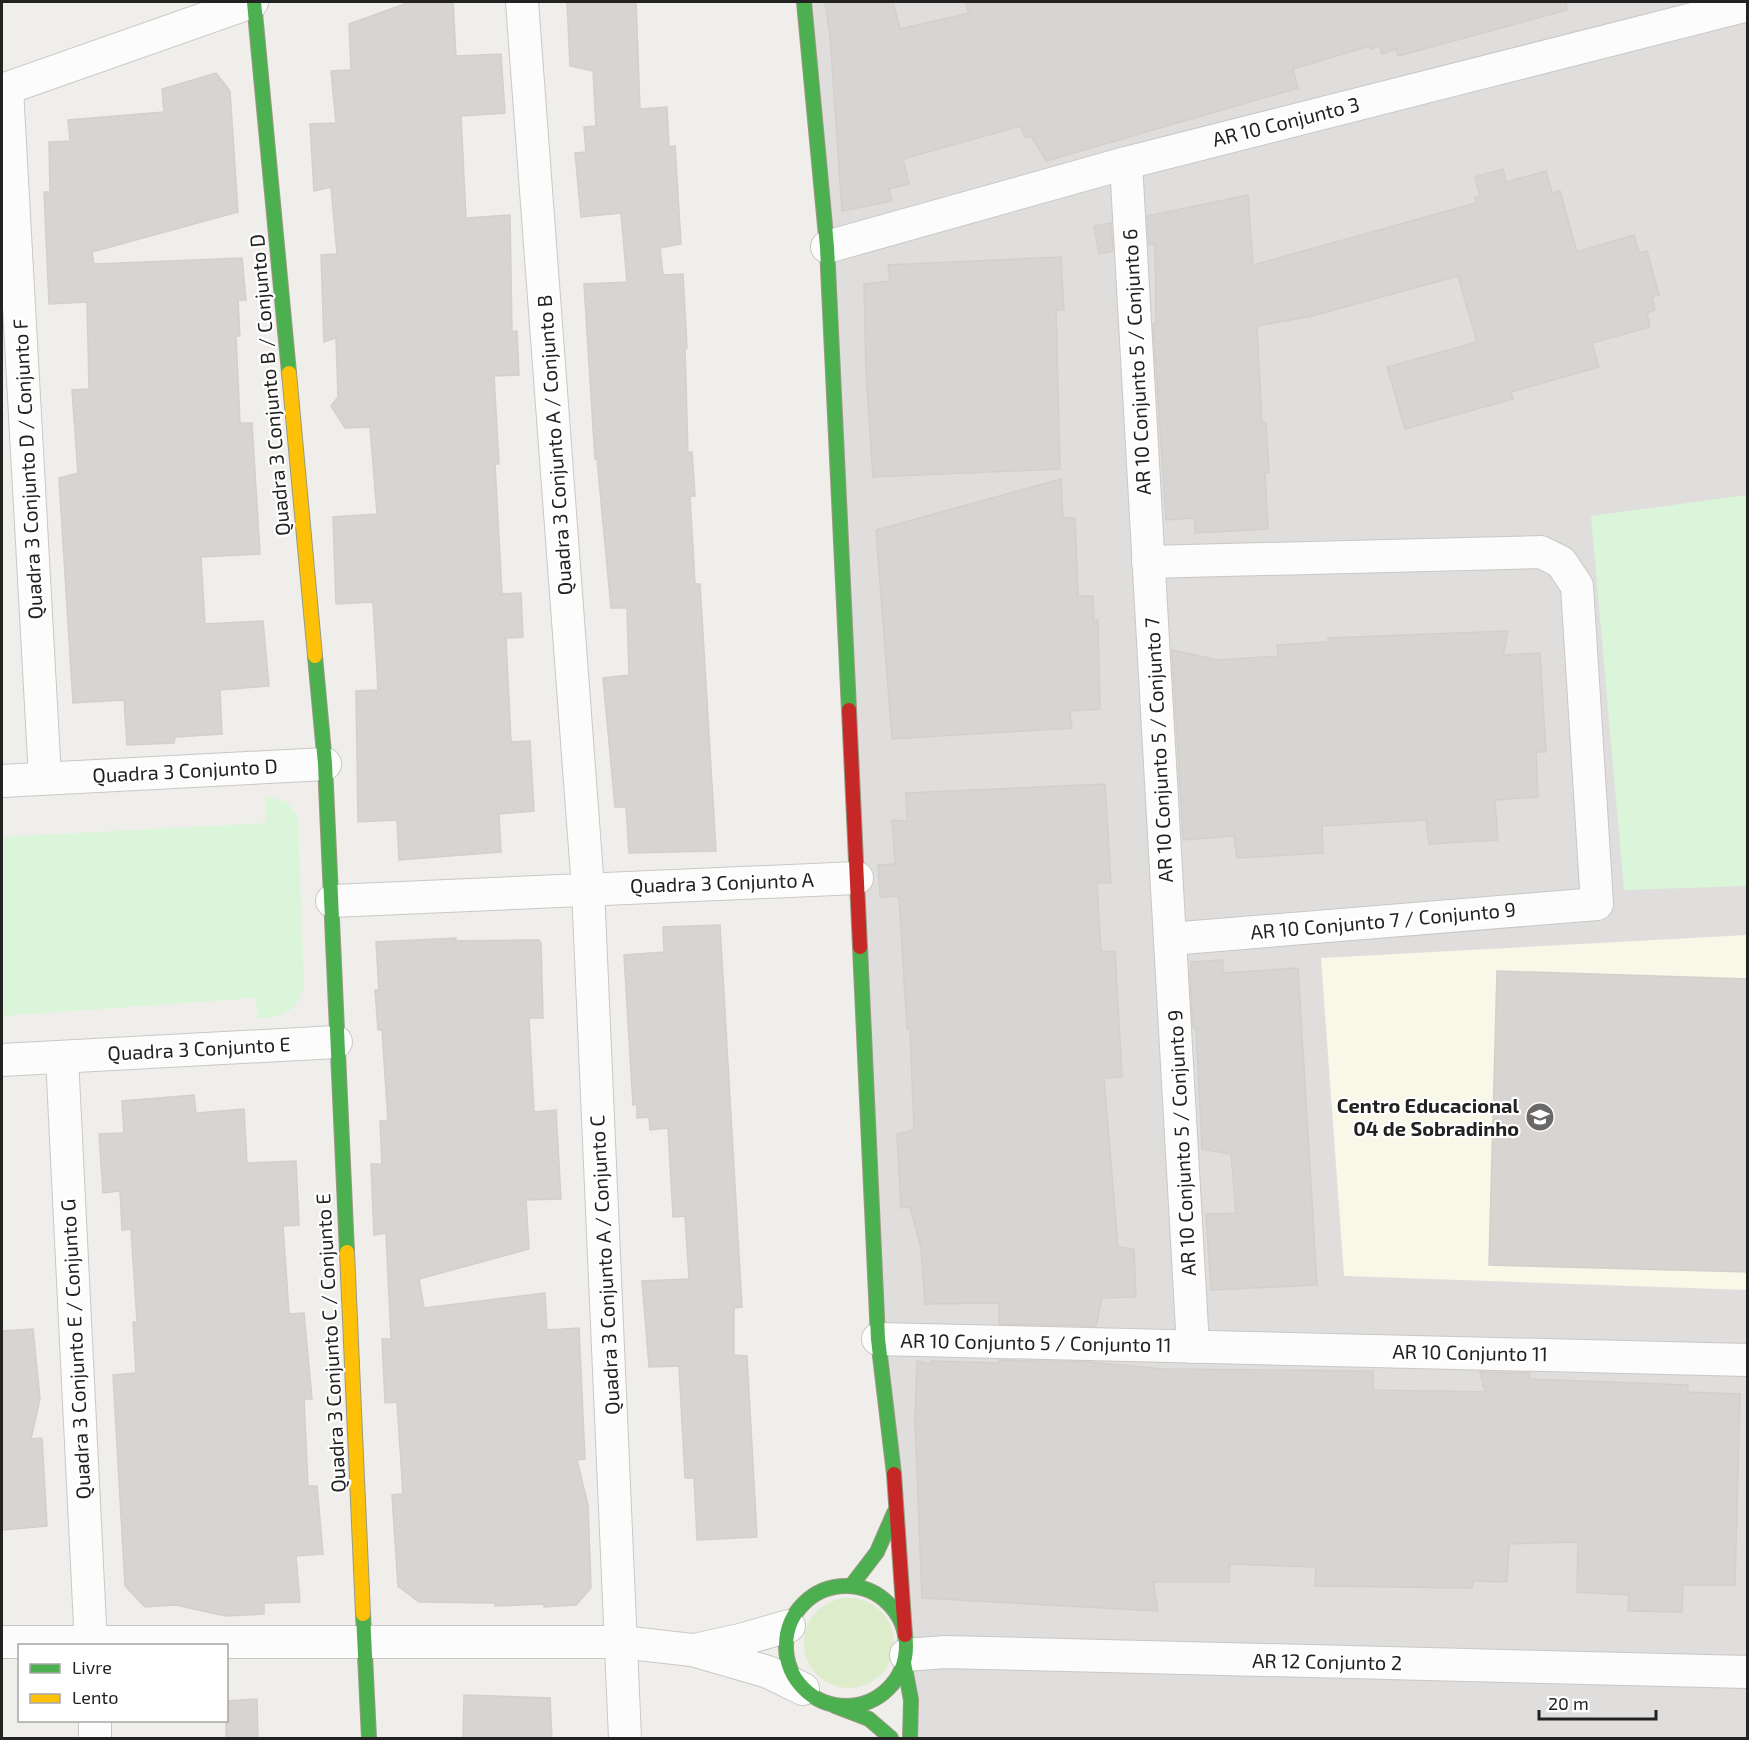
<svg xmlns="http://www.w3.org/2000/svg" width="1749" height="1740" font-family="'Exo 2',sans-serif">
	<style>
		.residential { fill: #dfdedc }
		.education { fill: #f8f7e8 }
		.grass { fill: #ddeccb }
		.park { fill: #daf5da }
		.building { fill: #d7d4d2; stroke: #d3d0cc; stroke-width: 1.5 }
		.lines { fill: none; stroke-linecap: round; stroke-linejoin: round }
		.street-casing { stroke: #c9c8c7; stroke-width: 34 }
		.fast-casing { stroke: #999a82; stroke-width: 16 }
		.slow-casing { stroke: #999a82; stroke-width: 16 }
		.jam-casing { stroke: #999a82; stroke-width: 16 }
		.street { stroke: #fdfcfc; stroke-width: 32 }
		.fast { stroke: #4caf50; stroke-width: 14 }
		.slow { stroke: #ffc107; stroke-width: 14 }
		.jam { stroke: #c62828; stroke-width: 14 }
		.labels { text-anchor: middle; stroke-width: 4.5; stroke-linejoin: round; paint-order: stroke }
		.street-label { font-size: 20px; fill: #222; stroke: #fff }
		.poi-label { font-size: 20px; font-weight: bold; fill: #222; stroke: #fff; text-anchor: end }
	</style>
	<rect width="100%" height="100%" fill="#f0eeeb"/>
	<polygon class="residential" points="804,2 1747,2 1747,1738 910,1738"/>
	<polygon class="education" points="1747,935 1747,1290 1344,1276 1321,958"/>
	<circle class="grass" cx="849" cy="1643" r="45"/>
	<g class="park">
		<polygon points="1747,495 1747,886 1624,890 1591,516"/>
		<path d="M265 796 287 802 298 817 304 986C298 1011 282 1019 258 1018L255 998 2 1016V837L265 823Z"/>
	</g>
	<g class="building">
		<polygon points="410,2 453,2 456,56 501,54 505,113 461,116 466,218 510,215 512,332 517,331 519,375 494,376 499,464 495,464 502,594 521,593 523,637 506,638 511,742 530,741 534,811 499,814 501,852 399,860 397,820 358,822 356,691 378,690 373,602 336,604 333,517 377,514 370,427 345,428 331,406 338,397 336,338 324,342 321,255 337,254 331,187 314,191 310,124 336,123 331,71 351,70 349,24"/>
		<polygon points="567,2 636,2 640,109 667,107 669,147 675,146 681,244 660,248 663,275 683,274 687,348 685,349 688,453 692,452 695,496 690,496 695,584 700,584 716,851 629,853 626,807 615,807 603,678 629,675 627,608 611,608 597,459 595,459 584,284 627,282 621,213 581,217 575,153 586,152 584,127 596,126 593,71 570,66"/>
		<polygon points="825,2 893,2 900,29 969,13 965,2 1566,2 1567,10 1398,56 1396,49 1382,54 1380,46 1370,49 1370,46 1293,69 1298,88 1046,161 1031,136 1025,138 1021,126 903,159 909,184 889,189 892,201 842,211 830,35"/>
		<polygon points="216,73 230,91 238,212 92,252 94,264 242,258 246,300 238,300 240,336 236,336 240,423 252,423 260,554 201,557 205,624 263,621 269,686 220,690 222,734 175,737 174,743 127,745 124,700 73,703 59,478 78,473 72,390 89,389 87,302 49,304 44,192 50,192 49,142 70,141 68,120 164,112 162,89"/>
		<polygon points="1503,169 1506,182 1546,171 1552,193 1560,191 1577,252 1634,235 1639,253 1647,251 1659,295 1652,297 1655,310 1647,313 1650,327 1592,343 1599,367 1511,392 1513,399 1405,429 1387,367 1477,342 1458,276 1312,316 1257,326 1262,423 1266,423 1269,473 1265,473 1268,529 1195,533 1195,518 1166,520 1153,324 1156,324 1155,244 1149,245 1147,216 1248,195 1253,265 1476,203 1475,198 1480,196 1475,177"/>
		<polygon points="1111,223 1113,251 1099,254 1094,226"/>
		<polygon points="1061,257 1064,310 1056,310 1060,469 873,477 866,373 864,284 890,281 888,265"/>
		<polygon points="1061,479 1063,518 1075,518 1078,596 1093,596 1094,621 1098,620 1100,709 1070,711 1072,728 892,739 876,530"/>
		<polygon points="1508,631 1503,655 1540,653 1546,752 1536,752 1538,797 1495,800 1498,840 1429,844 1426,820 1322,826 1323,853 1237,858 1234,836 1183,840 1172,650 1218,660 1278,656 1277,645 1328,642 1328,638"/>
		<polygon points="1105,784 1111,883 1097,883 1101,952 1115,951 1122,1077 1104,1078 1118,1247 1134,1249 1136,1297 1102,1298 1096,1326 999,1324 999,1303 925,1304 921,1248 910,1207 901,1208 897,1134 914,1130 910,1028 907,1029 899,896 880,897 878,865 895,864 892,820 907,821 906,793"/>
		<polygon points="720,925 742,1307 734,1308 734,1355 747,1356 757,1537 697,1540 694,1478 685,1478 679,1366 649,1367 642,1281 689,1279 685,1216 673,1217 668,1128 650,1130 649,1117 637,1118 637,1104 633,1105 624,955 664,952 663,927"/>
		<polygon points="456,938 456,941 539,940 541,943 543,1018 529,1018 534,1112 556,1110 561,1199 526,1200 529,1249 419,1279 424,1308 545,1293 547,1330 579,1328 585,1459 577,1460 588,1505 591,1588 576,1605 544,1607 544,1604 495,1606 495,1603 419,1602 398,1586 392,1495 403,1494 397,1402 385,1403 382,1339 391,1339 386,1233 374,1235 371,1164 382,1164 380,1121 388,1121 382,1030 378,1030 375,990 379,990 376,942"/>
		<polygon points="1223,960 1223,973 1298,968 1317,1285 1211,1290 1206,1214 1236,1213 1231,1154 1202,1149 1196,1027 1193,1028 1190,975 1191,962"/>
		<polygon points="1497,971 1748,979 1748,1272 1489,1265"/>
		<polygon points="194,1095 196,1113 244,1109 247,1163 296,1161 299,1225 283,1226 289,1314 304,1313 312,1399 304,1399 308,1486 317,1486 323,1554 296,1556 300,1602 264,1603 264,1614 225,1616 176,1605 145,1607 125,1586 113,1375 136,1373 133,1322 137,1322 131,1229 122,1230 120,1191 103,1193 99,1134 124,1133 122,1101"/>
		<polygon points="33,1329 40,1399 31,1439 42,1438 47,1526 2,1530 2,1331"/>
		<polygon points="999,1360 1088,1362 1164,1369 1373,1371 1373,1390 1485,1392 1480,1372 1530,1373 1529,1379 1688,1385 1688,1392 1740,1394 1735,1585 1683,1585 1682,1612 1628,1611 1629,1595 1577,1592 1578,1542 1509,1544 1507,1582 1473,1581 1472,1588 1315,1586 1316,1567 1230,1564 1229,1582 1153,1582 1158,1611 922,1598 915,1420 917,1361 931,1364 931,1361 999,1363"/>
		<polygon points="464,1695 550,1698 552,1738 463,1738"/>
		<polygon points="257,1699 258,1738 226,1738 226,1701"/>
	</g>
	<g class="lines">
		<g class="street-casing">
			<g id="street">
				<polyline points="522,2 588,889 625,1738"/>
				<polyline points="7,89 45,778"/>
				<polyline points="2,90 252,2"/>
				<polyline points="1126,163 1193,1347"/>
				<polyline points="827,247 1126,163 1748,5"/>
				<polyline points="1148,562 1541,552 1561,562 1577,586 1597,904 1170,939"/>
				<polyline points="2,781 325,764"/>
				<polyline points="332,901 857,878"/>
				<polyline points="62,1057 91,1646"/>
				<polyline points="2,1060 336,1042"/>
				<polyline points="878,1339 1748,1360"/>
				<polyline points="2,1642 621,1642 692,1650 768,1672 803,1689"/>
				<polyline points="699,1649 740,1640 789,1626"/>
				<polyline points="906,1655 945,1652 1748,1672"/>
				<polyline points="95,1720 95,1738"/>
			</g>
		</g>
		<g class="fast-casing">
			<g id="fast">
				<polyline points="254,2 289,373"/>
				<polyline points="804,2 827,247 849,710"/>
				<polyline points="315,656 325,764 347,1252"/>
				<polyline points="860,947 878,1339 894,1474"/>
				<polyline points="851,1586 877,1552 894,1513"/>
				<circle cx="846" cy="1646" r="60"/>
				<polyline points="363,1614 369,1738"/>
				<polyline points="904,1663 911,1700 910,1738"/>
				<polyline points="835,1706 869,1719 891,1738"/>
			</g>
		</g>
		<g class="slow-casing">
			<g id="slow">
				<polyline points="289,373 315,656"/>
				<polyline points="347,1252 363,1614"/>
			</g>
		</g>
		<g class="jam-casing">
			<g id="jam">
				<polyline points="849,710 860,947"/>
				<polyline points="894,1474 905,1635"/>
			</g>
		</g>
		<use href="#street" class="street"/>
		<use href="#fast" class="fast"/>
		<use href="#slow" class="slow"/>
		<use href="#jam" class="jam"/>
	</g>
	<defs>
		<g id="school-disc" transform="scale(1.5)"><circle r="9.5" fill="#6a6968" stroke="#fff"/><path d="M0-5L7-2L0 1L-7-2ZM-4 1L0 2.5L4 1V4Q0 6-4 4Z" fill="#fff"/></g>
	</defs>
	<g fill-rule="evenodd">
		<use href="#school-disc" x="1540" y="1117"/>
	</g>
	<g class="labels">
		<g class="street-label">
			<text transform="translate(1286 122) rotate(-14)" y="7">AR 10 Conjunto 3</text>
			<text transform="translate(1137 362) rotate(-93)" y="7">AR 10 Conjunto 5 / Conjunto 6</text>
			<text transform="translate(270 385) rotate(-95)" y="7">Quadra 3 Conjunto B / Conjunto D</text>
			<text transform="translate(555 445) rotate(-94)" y="7">Quadra 3 Conjunto A / Conjunto B</text>
			<text transform="translate(28 469) rotate(-93)" y="7">Quadra 3 Conjunto D / Conjunto F</text>
			<text transform="translate(1159 750) rotate(-93)" y="7">AR 10 Conjunto 5 / Conjunto 7</text>
			<text transform="translate(185 771) rotate(-3)" y="7">Quadra 3 Conjunto D</text>
			<text transform="translate(722 883) rotate(-2)" y="7">Quadra 3 Conjunto A</text>
			<text transform="translate(1383 921) rotate(-5)" y="7">AR 10 Conjunto 7 / Conjunto 9</text>
			<text transform="translate(199 1049) rotate(-3)" y="7">Quadra 3 Conjunto E</text>
			<text transform="translate(1182 1143) rotate(-93)" y="7">AR 10 Conjunto 5 / Conjunto 9</text>
			<text transform="translate(605 1265) rotate(-93)" y="7">Quadra 3 Conjunto A / Conjunto C</text>
			<text transform="translate(331 1343) rotate(-93)" y="7">Quadra 3 Conjunto C / Conjunto E</text>
			<text transform="translate(1036 1343) rotate(1)" y="7">AR 10 Conjunto 5 / Conjunto 11</text>
			<text transform="translate(76 1349) rotate(-93)" y="7">Quadra 3 Conjunto E / Conjunto G</text>
			<text transform="translate(1470 1353) rotate(1)" y="7">AR 10 Conjunto 11</text>
			<text transform="translate(1327 1662) rotate(1)" y="7">AR 12 Conjunto 2</text>
		</g>
		<g class="poi-label">
			<text x="1519" y="1113">Centro Educacional<tspan x="1519" dy="23">04 de Sobradinho</tspan></text>
		</g>
	</g>
	<rect width="1749" height="1740" fill="none" stroke="#222222" stroke-width="6"/>
	<rect x="18" y="1644" width="210" height="78" fill="#ffffff" stroke="#a7a7a7" stroke-width="1.5"/>
	<rect x="30" y="1664" width="30" height="9" fill="#4caf50" stroke="#a7a7a7" stroke-width="1.5"/>
	<text x="72" y="1674" font-size="18" fill="#222222">Livre</text>
	<rect x="30" y="1694" width="30" height="9" fill="#ffc107" stroke="#a7a7a7" stroke-width="1.5"/>
	<text x="72" y="1704" font-size="18" fill="#222222">Lento</text>
	<path d="M1539 1710v9h117v-9" fill="none" stroke="#222222" stroke-width="3"/>
	<text x="1548" y="1710" font-size="18" fill="#222222" stroke="#ffffff" stroke-width="4.5" paint-order="stroke">20 m</text>
</svg>
